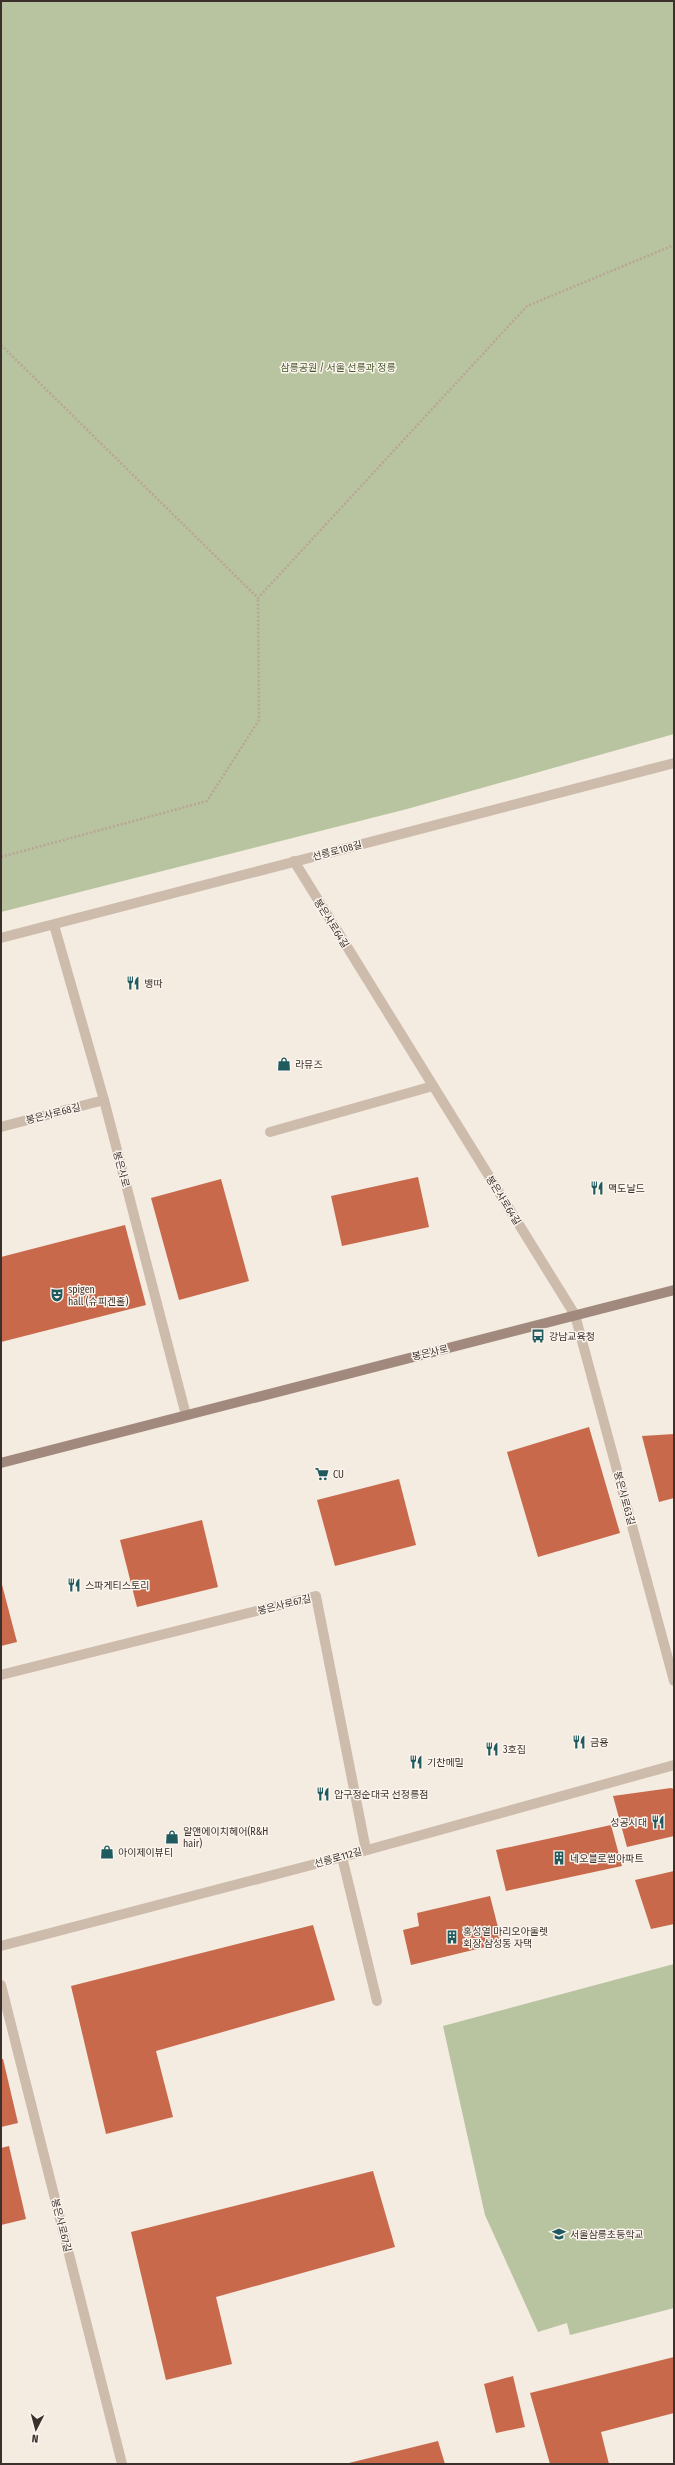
<svg xmlns="http://www.w3.org/2000/svg" width="675" height="2465" font-family="'Fira Sans Condensed','Noto Sans KR',sans-serif">
	<style>
		.green { fill: #b8c4a0 }
		.building { fill: #c8694b }
		.lines { fill: none; stroke-linecap: round; stroke-linejoin: round }
		.path { stroke: #b9a596; stroke-width: 2.5; stroke-dasharray: 2 2; stroke-linecap: butt }
		.lane { stroke: #cdbbac; stroke-width: 10 }
		.street { stroke: #cdbbac; stroke-width: 10 }
		.secondary { stroke: #a18a7d; stroke-width: 10 }
		.labels { text-anchor: middle; stroke-width: 3; stroke-linejoin: round; paint-order: stroke }
		.park-label { font-size: 10px; fill: #4a5a2e; stroke: #fbf5ee }
		.street-label { font-size: 10px; fill: #3b302b; stroke: #fbf5ee }
		.poi-label { font-size: 10px; fill: #3b302b; stroke: #fbf5ee; text-anchor: start }
	</style>
	<rect width="100%" height="100%" fill="#f4ebe1"/>
	<g class="green">
		<polygon points="1,1 674,1 674,734 407,809 1,912"/>
		<polygon points="674,1964 674,2308 570,2335 567,2323 538,2332 485,2215 443,2026"/>
	</g>
	<g class="building">
		<polygon points="418,1177 429,1227 342,1246 331,1196"/>
		<polygon points="221,1179 249,1281 179,1300 151,1198"/>
		<polygon points="125,1225 146,1305 1,1342 1,1257"/>
		<polygon points="589,1427 620,1533 538,1557 507,1452"/>
		<polygon points="674,1434 674,1498 659,1502 642,1436"/>
		<polygon points="399,1479 416,1545 335,1566 317,1500"/>
		<polygon points="202,1520 218,1587 137,1607 120,1540"/>
		<polygon points="1,1581 17,1642 1,1646"/>
		<polygon points="671,1788 674,1789 674,1836 627,1847 613,1796"/>
		<polygon points="611,1825 622,1866 506,1891 496,1850"/>
		<polygon points="674,1871 674,1924 651,1929 635,1880"/>
		<polygon points="490,1896 502,1943 411,1965 403,1930 419,1926 417,1913"/>
		<polygon points="313,1925 335,2000 156,2051 173,2117 106,2134 71,1986"/>
		<polygon points="1,2059 3,2059 18,2123 1,2127"/>
		<polygon points="9,2146 26,2219 1,2225 1,2148"/>
		<polygon points="373,2171 395,2247 216,2297 232,2364 166,2380 131,2232"/>
		<polygon points="674,2357 674,2413 601,2432 609,2464 550,2464 530,2393"/>
		<polygon points="513,2376 525,2427 496,2433 484,2384"/>
		<polygon points="438,2441 445,2464 349,2464 349,2463"/>
	</g>
	<g class="lines">
		<g class="path">
			<polyline points="1,345 258,598 527,306 674,245"/>
			<polyline points="1,857 207,801 259,720 258,598"/>
		</g>
		<g class="lane">
			<polyline points="54,925 104,1100 186,1415"/>
			<polyline points="1,1127 104,1100"/>
			<polyline points="270,1132 433,1086"/>
			<polyline points="1,1675 316,1596 366,1850"/>
		</g>
		<g class="street">
			<polyline points="294,861 575,1315 674,1681"/>
			<polyline points="1,938 674,763"/>
			<polyline points="342,1857 377,2001"/>
			<polyline points="1,1946 342,1857 674,1765"/>
			<polyline points="1,1985 122,2464"/>
		</g>
		<polyline class="secondary" points="1,1463 674,1290"/>
	</g>
	<defs>
		<g id="restaurant-bare" transform="scale(1.08)"><path d="M-5-6h1v4h1v-4h1v4h1v-4h1v5L-1.5 .5V6h-2V.5L-5-1ZM5-6V6H3V1.5H1.5Q1.5-4 5-6Z" fill="#1f5a5e" stroke="#fbf5ee" stroke-width="2.5" paint-order="stroke"/></g>
		<g id="shop-bare" transform="scale(1.08)"><path d="M-5-2.5h2.3a2.7 3.5 0 0 1 5.4 0H5L5.5 6h-11ZM-1.5-2.5h3a1.5 2.3 0 0 0-3 0Z" fill="#1f5a5e" stroke="#fbf5ee" stroke-width="2.5" paint-order="stroke"/></g>
		<g id="theatre-bare" transform="scale(1.08)"><path d="M-5-5.5Q0-4 5-5.5V0Q5 5 0 6Q-5 5-5 0ZM-3.3-2.5H-1v1.5H-3.3ZM1-2.5H3.3v1.5H1ZM-2.8 1Q0 5.5 2.8 1Z" fill="#1f5a5e" stroke="#fbf5ee" stroke-width="2.5" paint-order="stroke"/></g>
		<g id="bus-bare" transform="scale(1.08)"><path d="M-5-6H5V4H4V6H2V4H-2V6H-4V4H-5ZM-3.5-4V0h7V-4ZM-3.5 1.2v1.5H-2V1.2ZM2 1.2v1.5H3.5V1.2Z" fill="#1f5a5e" stroke="#fbf5ee" stroke-width="2.5" paint-order="stroke"/></g>
		<g id="supermarket-bare" transform="scale(1.08)"><path d="M-6-5.5h2.5l.6 2H6L4.5 2H-2.5L-4.4-4H-6ZM-1.5 3.2a1.3 1.3 0 1 0 .1 0ZM3 3.2a1.3 1.3 0 1 0 .1 0Z" fill="#1f5a5e" stroke="#fbf5ee" stroke-width="2.5" paint-order="stroke"/></g>
		<g id="building-bare" transform="scale(1.08)"><path d="M-4-6H4V6H1V3H-1V6H-4ZM-2.5-4.3h1.7v1.8h-1.7ZM.8-4.3h1.7v1.8H.8ZM-2.5-1h1.7V.8h-1.7ZM.8-1h1.7V.8H.8Z" fill="#1f5a5e" stroke="#fbf5ee" stroke-width="2.5" paint-order="stroke"/></g>
		<g id="school-bare" transform="scale(1.08)"><path d="M0-5L7-2L0 1L-7-2ZM-4 1L0 2.5L4 1V4Q0 6-4 4Z" fill="#1f5a5e" stroke="#fbf5ee" stroke-width="2.5" paint-order="stroke"/></g>
	</defs>
	<g fill-rule="evenodd">
		<use href="#restaurant-bare" x="133" y="983"/>
		<use href="#shop-bare" x="284" y="1064"/>
		<use href="#restaurant-bare" x="597" y="1188"/>
		<use href="#theatre-bare" x="57" y="1295"/>
		<use href="#bus-bare" x="538" y="1336"/>
		<use href="#supermarket-bare" x="322" y="1474"/>
		<use href="#restaurant-bare" x="74" y="1585"/>
		<use href="#restaurant-bare" x="579" y="1742"/>
		<use href="#restaurant-bare" x="492" y="1749"/>
		<use href="#restaurant-bare" x="416" y="1762"/>
		<use href="#restaurant-bare" x="323" y="1794"/>
		<use href="#restaurant-bare" x="658" y="1822"/>
		<use href="#shop-bare" x="172" y="1837"/>
		<use href="#shop-bare" x="107" y="1852"/>
		<use href="#building-bare" x="559" y="1858"/>
		<use href="#building-bare" x="452" y="1937"/>
		<use href="#school-bare" x="559" y="2234"/>
	</g>
	<g class="labels">
		<g class="park-label">
			<text x="338" y="371">삼릉공원 / 서울 선릉과 정릉</text>
		</g>
		<g class="street-label">
			<text transform="translate(337 850) rotate(-15)" y="4">선릉로108길</text>
			<text transform="translate(332 923) rotate(58)" y="4">봉은사로64길</text>
			<text transform="translate(53 1113) rotate(-14)" y="4">봉은사로68길</text>
			<text transform="translate(122 1169) rotate(75)" y="4">봉은사로</text>
			<text transform="translate(504 1200) rotate(58)" y="4">봉은사로64길</text>
			<text transform="translate(430 1352) rotate(-14)" y="4">봉은사로</text>
			<text transform="translate(625 1498) rotate(75)" y="4">봉은사로63길</text>
			<text transform="translate(284 1604) rotate(-14)" y="4">봉은사로67길</text>
			<text transform="translate(338 1857) rotate(-16)" y="4">선릉로112길</text>
			<text transform="translate(62 2225) rotate(76)" y="4">봉은사로67길</text>
		</g>
		<g class="poi-label">
			<text x="144" y="987">뱅따</text>
			<text x="295" y="1068">라뮤즈</text>
			<text x="608" y="1192">맥도날드</text>
			<text x="68" y="1293">spigen<tspan x="68" dy="12">hall (슈피겐홀)</tspan></text>
			<text x="549" y="1340">강남교육청</text>
			<text x="333" y="1478">CU</text>
			<text x="85" y="1589">스파게티스토리</text>
			<text x="590" y="1746">금용</text>
			<text x="503" y="1753">3호집</text>
			<text x="427" y="1766">기찬메밀</text>
			<text x="334" y="1798">압구정순대국 선정릉점</text>
			<text x="647" y="1826" text-anchor="end">성공시대</text>
			<text x="183" y="1835">알앤에이치헤어(R&amp;H<tspan x="183" dy="12">hair)</tspan></text>
			<text x="118" y="1856">아이제이뷰티</text>
			<text x="570" y="1862">네오블로썸아파트</text>
			<text x="463" y="1935">홍성열 마리오아울렛<tspan x="463" dy="12">회장 삼성동 자택</tspan></text>
			<text x="570" y="2238">서울삼릉초등학교</text>
		</g>
	</g>
	<rect width="675" height="2465" fill="none" stroke="#3b302b" stroke-width="4"/>
	<g transform="translate(36 2429) rotate(186)" stroke="#fbf5ee" stroke-width="3" paint-order="stroke">
	<path d="M0-3L7 15L0 10L-7 15Z" fill="#3b302b"/>
	<text y="-6" font-size="11" font-weight="bold" text-anchor="middle" fill="#3b302b">N</text>
	</g>
</svg>
